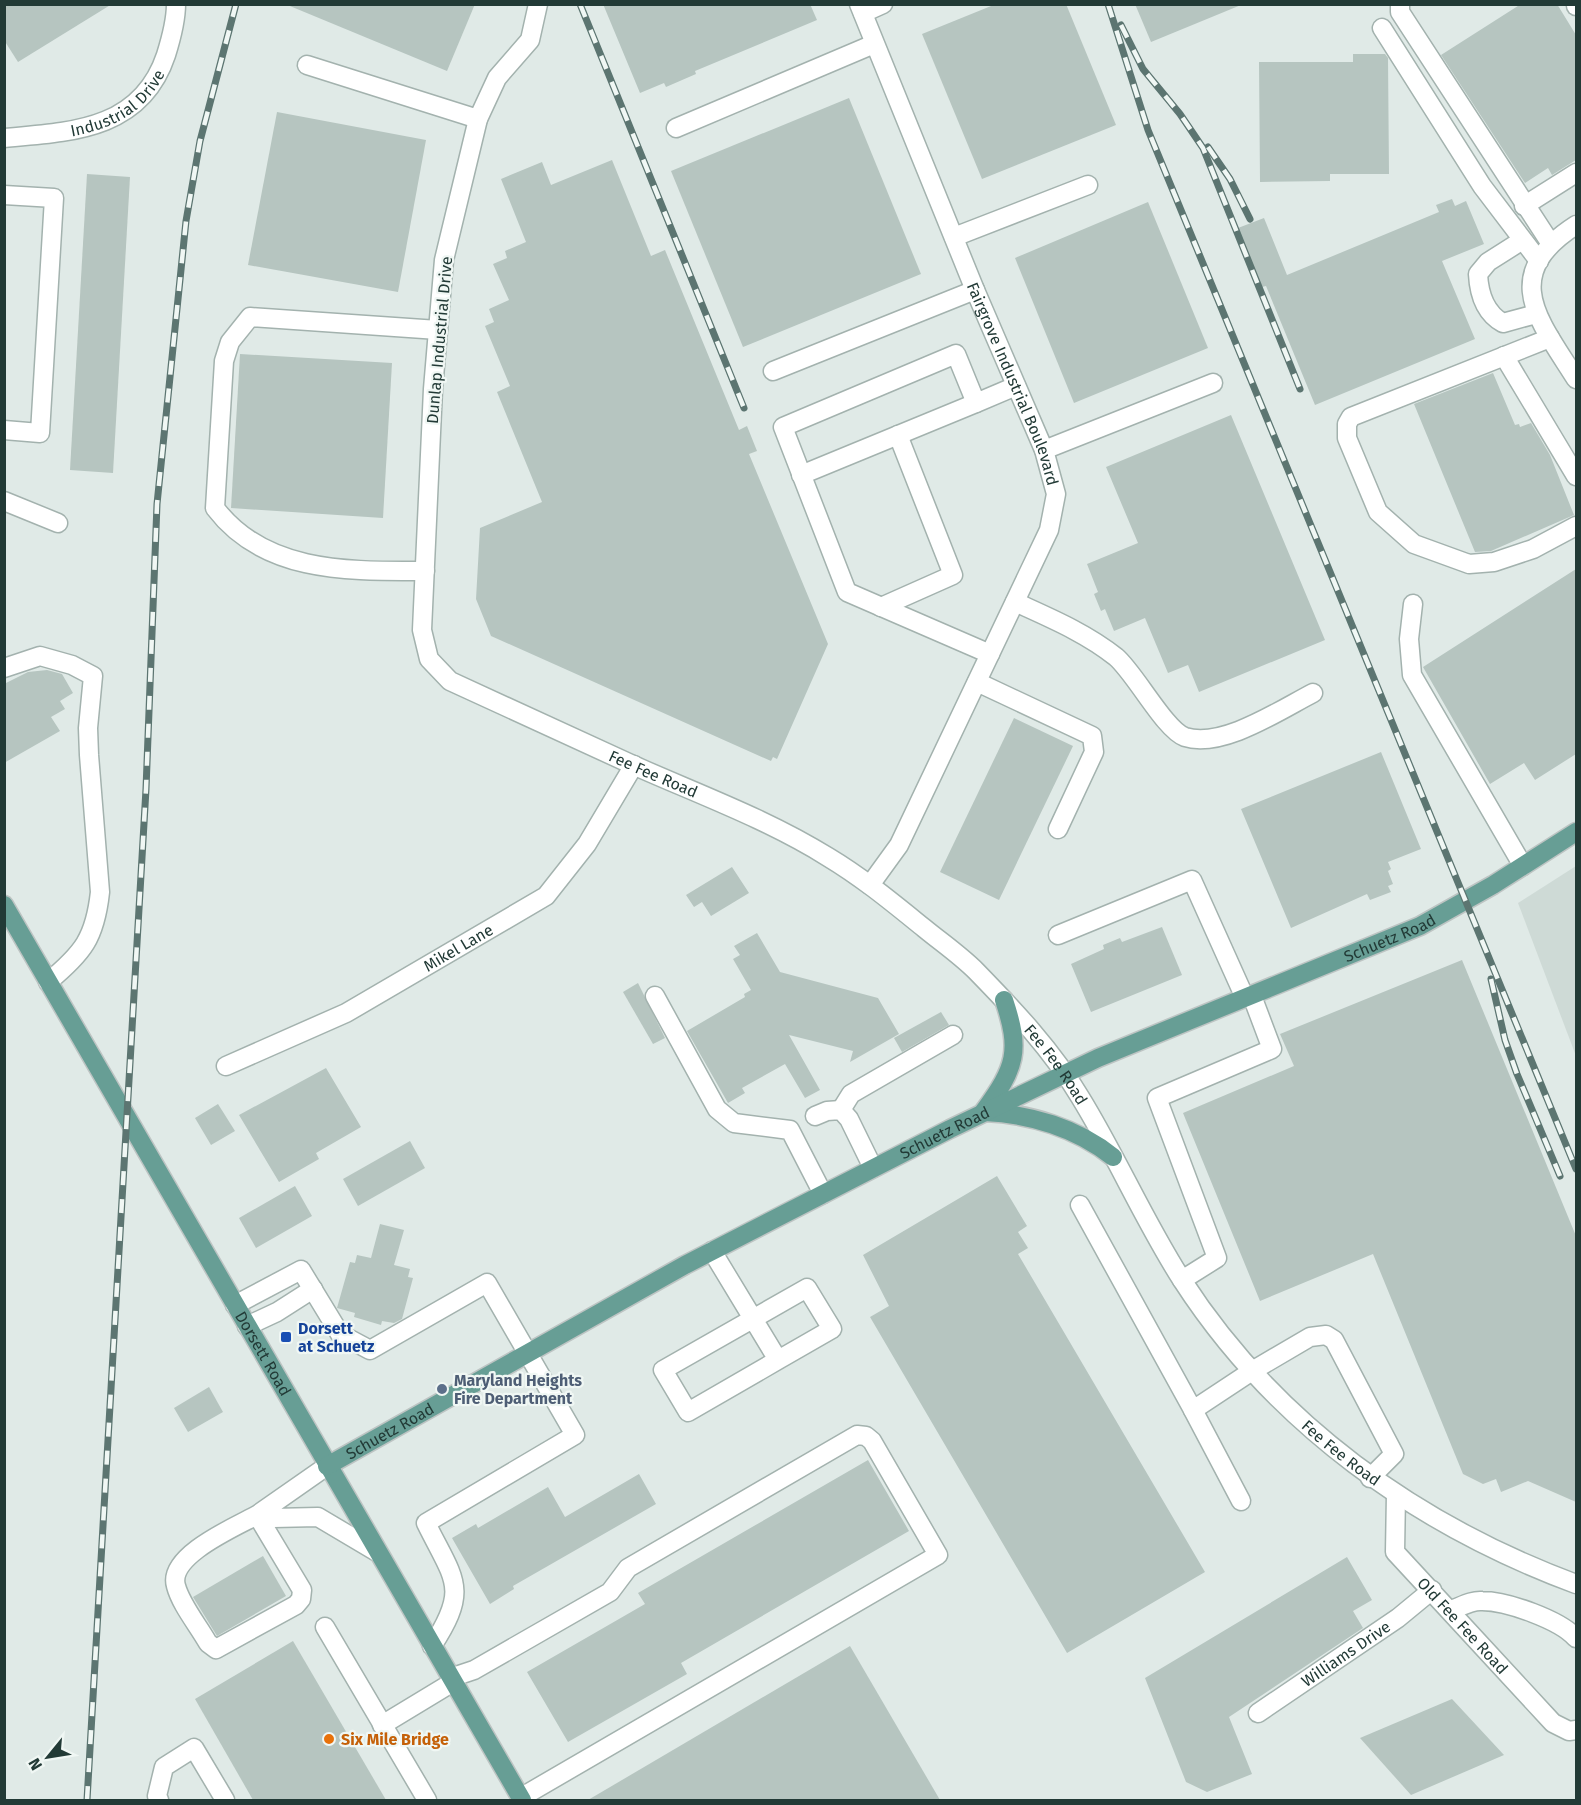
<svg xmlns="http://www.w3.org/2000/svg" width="1581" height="1805" font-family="'Fira Sans',sans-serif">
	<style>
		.built { fill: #cedad6 }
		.building { fill: #b6c5c0 }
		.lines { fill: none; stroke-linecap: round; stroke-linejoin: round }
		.minor-casing { stroke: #a3b2ae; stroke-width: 21 }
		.major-casing { stroke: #bdc4c3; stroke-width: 21 }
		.minor { stroke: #fff; stroke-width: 18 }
		.major { stroke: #679e95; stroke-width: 18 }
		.rail-casing { stroke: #5c7571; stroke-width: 7 }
		.rail { stroke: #f0f7f4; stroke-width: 4.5; stroke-dasharray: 14; stroke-linecap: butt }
		.transit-dot { fill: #1a4fb4; stroke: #f0f7f4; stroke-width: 2 }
		.service-dot { fill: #5c6f8a; stroke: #f0f7f4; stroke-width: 2 }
		.food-dot { fill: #e8710a; stroke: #f0f7f4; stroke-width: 2 }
		.labels { text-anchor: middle; stroke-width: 4.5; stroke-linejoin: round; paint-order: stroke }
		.street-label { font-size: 16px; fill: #223a36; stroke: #f0f7f4 }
		.transit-label { font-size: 16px; font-weight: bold; fill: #164399; stroke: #f0f7f4; text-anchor: start }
		.service-label { font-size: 16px; font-weight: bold; fill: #4e5e75; stroke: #f0f7f4; text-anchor: start }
		.food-label { font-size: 16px; font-weight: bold; fill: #c56008; stroke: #f0f7f4; text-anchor: start }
	</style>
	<rect width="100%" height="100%" fill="#e0eae7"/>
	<polygon class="built" points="1576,866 1576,1056 1518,903"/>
	<g class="building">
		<polygon points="4,4 112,4 18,62 4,40"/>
		<polygon points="285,4 475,4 447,71"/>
		<polygon points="603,4 810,4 817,20 695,71 696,74 666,87 664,83 640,93"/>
		<polygon points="996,4 1066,4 1116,125 982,179 922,34"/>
		<polygon points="1135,4 1241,4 1241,5 1151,42"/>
		<polygon points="1521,4 1557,4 1576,35 1576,160 1552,175 1548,168 1525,183 1441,55"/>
		<polygon points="1353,54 1385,54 1388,58 1389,174 1330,174 1330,181 1260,182 1259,62 1353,62"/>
		<polygon points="849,98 921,274 743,347 671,171"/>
		<polygon points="277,112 426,140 398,292 248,265"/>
		<polygon points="612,160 651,256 665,250 739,430 747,426 757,451 749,454 828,644 777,759 773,757 771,761 491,636 476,599 480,528 542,502 497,392 510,386 485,326 494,322 489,309 509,300 493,264 507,258 505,251 526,242 501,179 542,162 551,185"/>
		<polygon points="87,174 130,177 113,473 70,470"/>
		<polygon points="1452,199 1455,206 1466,201 1484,244 1442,261 1475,339 1315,405 1266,286 1262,287 1238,228 1264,218 1287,275 1439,212 1436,205"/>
		<polygon points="1148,202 1208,348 1074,403 1015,258"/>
		<polygon points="240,354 392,363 383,518 231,508"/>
		<polygon points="1493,373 1515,425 1519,424 1520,427 1531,423 1550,455 1574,515 1491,551 1475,552 1414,404"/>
		<polygon points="1231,415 1325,640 1199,692 1188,665 1168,673 1145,618 1114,631 1105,609 1101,611 1094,594 1098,592 1087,564 1138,543 1106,467"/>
		<polygon points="1576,569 1576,754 1535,780 1524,763 1490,784 1423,667"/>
		<polygon points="47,670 62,674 73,693 60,701 65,709 51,717 60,731 4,763 4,684 28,672"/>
		<polygon points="1014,718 1073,746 999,900 940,872"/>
		<polygon points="1381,752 1421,849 1388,862 1391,869 1388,871 1393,884 1388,886 1391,892 1370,900 1367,894 1291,928 1241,809"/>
		<polygon points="732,867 749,893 711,916 702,902 694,907 686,895"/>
		<polygon points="1162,927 1182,975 1091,1012 1071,964 1104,949 1103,945 1120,938 1122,942"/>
		<polygon points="757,933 780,972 878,998 899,1034 850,1062 853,1051 789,1035 820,1090 805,1098 785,1064 742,1088 745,1093 728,1103 687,1031 745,997 744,994 751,990 733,959 740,955 734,946"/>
		<polygon points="1462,960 1576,1236 1576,1502 1528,1481 1501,1492 1496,1479 1483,1484 1463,1474 1373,1254 1260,1301 1183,1113 1294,1066 1280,1034"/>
		<polygon points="638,983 665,1038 653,1044 623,992"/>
		<polygon points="941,1012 949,1025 902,1052 894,1038"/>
		<polygon points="326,1068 361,1127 316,1153 319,1159 279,1182 239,1115"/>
		<polygon points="218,1104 235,1131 211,1145 195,1118"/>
		<polygon points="410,1141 425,1168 358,1206 343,1179"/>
		<polygon points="997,1176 1027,1226 1018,1232 1028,1248 1018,1254 1205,1572 1067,1653 870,1317 889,1306 863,1255"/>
		<polygon points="295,1186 312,1216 256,1248 239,1218"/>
		<polygon points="380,1224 404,1230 394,1265 410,1269 408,1277 413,1278 402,1319 394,1323 382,1321 381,1325 354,1317 355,1313 337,1308 350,1262 355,1263 357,1255 371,1258"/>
		<polygon points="209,1387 223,1412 188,1432 174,1408"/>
		<polygon points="868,1460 909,1531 681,1663 687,1674 568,1742 527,1672 645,1604 638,1593"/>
		<polygon points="639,1474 656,1504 513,1586 514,1589 490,1604 452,1538 476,1524 478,1528 548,1487 565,1517"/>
		<polygon points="263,1556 286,1596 217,1636 193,1597"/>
		<polygon points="1347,1557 1372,1600 1353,1611 1363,1628 1229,1717 1252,1774 1207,1792 1186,1782 1145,1678"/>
		<polygon points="293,1641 386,1800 253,1800 195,1699"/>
		<polygon points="850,1646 940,1800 588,1800"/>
		<polygon points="1452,1699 1504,1755 1411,1795 1360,1738"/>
	</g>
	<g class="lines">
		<g class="minor-casing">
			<g id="minor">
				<path id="s1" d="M538 4 530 40 497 78 478 119 444 260 433 389 422 630 429 659 450 681C511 709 572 737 633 765 698 794 767 819 828 857 863 878 893 903 924 928 941 942 960 955 976 971 1014 1010 1052 1050 1080 1097 1117 1157 1144 1221 1182 1280 1275 1424 1417 1525 1576 1584"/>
				<path id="s2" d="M859 4 975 290 1044 450 1056 494 1049 530 899 845 870 885"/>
				<polyline points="1400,4 1400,12 1551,244"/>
				<polyline points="1576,4 1576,6"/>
				<polyline points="863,13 883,4"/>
				<polyline points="1382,28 1482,186 1539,261"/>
				<polyline points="307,65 478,119"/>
				<polyline points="676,128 874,44"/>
				<path id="s3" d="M4 138C72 132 141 130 166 55 171 39 176 21 176 4"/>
				<polyline points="4,195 54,198 40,433 4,430"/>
				<polyline points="1524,206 1576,173"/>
				<path d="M1576 225C1498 275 1539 320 1576 379"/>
				<polyline points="954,237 1088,185"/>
				<path d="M1521 241 1488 262 1478 274C1479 294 1485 313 1503 323L1536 314"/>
				<polyline points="1550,338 1351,417 1347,424 1347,438 1378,512 1414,544 1469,564 1494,562 1533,549 1576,526"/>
				<polyline points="1504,356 1576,476"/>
				<polyline points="773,371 975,290"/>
				<polyline points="1044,450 1213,383"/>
				<polyline points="801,475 976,403"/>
				<polyline points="4,501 58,523"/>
				<path d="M425 571C350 571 265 574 215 508L224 361 230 342 250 317 438 330"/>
				<path d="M1015 602C1050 618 1086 633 1116 657 1135 673 1165 730 1185 737 1222 749 1280 710 1313 693"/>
				<polyline points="1413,604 1409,639 1412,675 1523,866"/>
				<polyline points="881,607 953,575 898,435"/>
				<polyline points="990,654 847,592 783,427 956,354 976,403 1016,386"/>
				<path d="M4 668 40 656 72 665 93 676 88 728 89 755 100 892C95 938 83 953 48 982"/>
				<polyline points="977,682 1092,736 1094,752 1058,829"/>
				<polyline points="1058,935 1192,880 1245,998"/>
				<polyline points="655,996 717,1109 734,1123 790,1130 823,1194"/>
				<path id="s4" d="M226 1066 346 1013 546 896 587 844 634 765"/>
				<polyline points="841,1110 851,1094 953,1035"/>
				<polyline points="815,1116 827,1111 841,1110 849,1119 873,1168"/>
				<polyline points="1080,1205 1193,1410 1252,1371 1310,1337 1326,1335 1334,1340 1394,1454 1370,1478"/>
				<polyline points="712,1251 778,1360 688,1412 663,1370 807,1288 832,1329 778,1360"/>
				<polyline points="1182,1280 1217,1258 1157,1098 1272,1049 1252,996"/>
				<path d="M235 1305 301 1270 340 1334 370 1350 487 1283 575 1435 426 1523C454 1580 470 1588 432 1646"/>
				<polyline points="247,1326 277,1312 313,1289"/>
				<polyline points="1193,1410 1241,1501"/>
				<path d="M327 1466 257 1515 302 1590 301 1599 296 1605 216 1649 208 1643C198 1625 181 1605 176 1586 167 1556 235 1527 257 1515L273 1518 318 1517 377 1552"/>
				<path id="s5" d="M1396 1494 1395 1552 1553 1723 1569 1731 1576 1730"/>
				<path d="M1451 1610C1460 1607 1472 1600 1482 1601 1507 1601 1560 1620 1576 1638"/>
				<polyline points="325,1627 427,1800"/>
				<polyline points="450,1678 474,1670 610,1592 628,1568 857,1435 866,1436 872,1441 938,1555 520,1798"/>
				<path id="s6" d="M1258 1713 1398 1618 1432 1590"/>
				<polyline points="382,1725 453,1682"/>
				<polyline points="159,1800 157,1796 164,1767 194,1748 225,1800"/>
			</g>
		</g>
		<g class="major-casing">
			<g id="major">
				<path id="s7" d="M4 905 522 1800"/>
				<path d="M984 1111C1016 1067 1021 1051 1004 1000"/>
				<path d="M985 1112C1030 1114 1077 1128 1113 1157"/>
				<path id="s8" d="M327 1466 685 1265 950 1129 1098 1058 1420 926 1493 885 1576 832"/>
			</g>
		</g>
		<use href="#minor" class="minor"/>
		<use href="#major" class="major"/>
		<g class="rail-casing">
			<g id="rail">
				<polyline points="580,4 744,408"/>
				<polyline points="1108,4 1148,130 1576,1169"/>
				<polyline points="1121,25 1143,69 1180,114 1203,148 1300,389"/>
				<polyline points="1208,147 1230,179 1250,219"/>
				<polyline points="1491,979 1505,1040 1517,1074 1560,1176"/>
				<polyline points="87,1800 146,789 157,504 186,221 200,141 236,4"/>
			</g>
		</g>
		<use href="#rail" class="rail"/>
	</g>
	<rect class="transit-dot" x="280" y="1331" width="12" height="12" rx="3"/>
	<circle class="service-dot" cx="442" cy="1389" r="6"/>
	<circle class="food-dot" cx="329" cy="1739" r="6"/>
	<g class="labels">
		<g class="street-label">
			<text dy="6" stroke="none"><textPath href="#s3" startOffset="123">Industrial Drive</textPath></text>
			<text transform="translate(439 340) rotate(-85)" y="6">Dunlap Industrial Drive</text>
			<text dy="6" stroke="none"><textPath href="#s2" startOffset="410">Fairgrove Industrial Boulevard</textPath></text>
			<text dy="6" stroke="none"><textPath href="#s1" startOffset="932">Fee Fee Road</textPath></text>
			<text dy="6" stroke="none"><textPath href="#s8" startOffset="1188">Schuetz Road</textPath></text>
			<text dy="6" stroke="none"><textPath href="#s4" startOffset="261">Mikel Lane</textPath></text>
			<text dy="6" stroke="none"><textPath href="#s1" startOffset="1436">Fee Fee Road</textPath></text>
			<text dy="6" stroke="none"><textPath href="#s8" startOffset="702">Schuetz Road</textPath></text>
			<text dy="6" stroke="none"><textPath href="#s7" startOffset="518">Dorsett Road</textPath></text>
			<text dy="6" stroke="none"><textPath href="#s8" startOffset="72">Schuetz Road</textPath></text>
			<text dy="6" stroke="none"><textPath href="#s1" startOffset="1922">Fee Fee Road</textPath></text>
			<text dy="6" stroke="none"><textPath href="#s5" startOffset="158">Old Fee Fee Road</textPath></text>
			<text dy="6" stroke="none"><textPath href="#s6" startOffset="106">Williams Drive</textPath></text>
		</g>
		<g class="transit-label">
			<text x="298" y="1334">Dorsett<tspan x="298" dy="18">at Schuetz</tspan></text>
		</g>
		<g class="service-label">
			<text x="454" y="1386">Maryland Heights<tspan x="454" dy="18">Fire Department</tspan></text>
		</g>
		<g class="food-label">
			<text x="341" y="1745">Six Mile Bridge</text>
		</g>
	</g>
	<rect width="1581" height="1805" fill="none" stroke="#223a36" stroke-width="12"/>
	<g transform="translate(48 1757) rotate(240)" stroke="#f0f7f4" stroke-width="4.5" paint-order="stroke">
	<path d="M0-4.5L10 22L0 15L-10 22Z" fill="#223a36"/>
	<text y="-9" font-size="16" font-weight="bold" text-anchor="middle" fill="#223a36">N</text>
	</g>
</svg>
